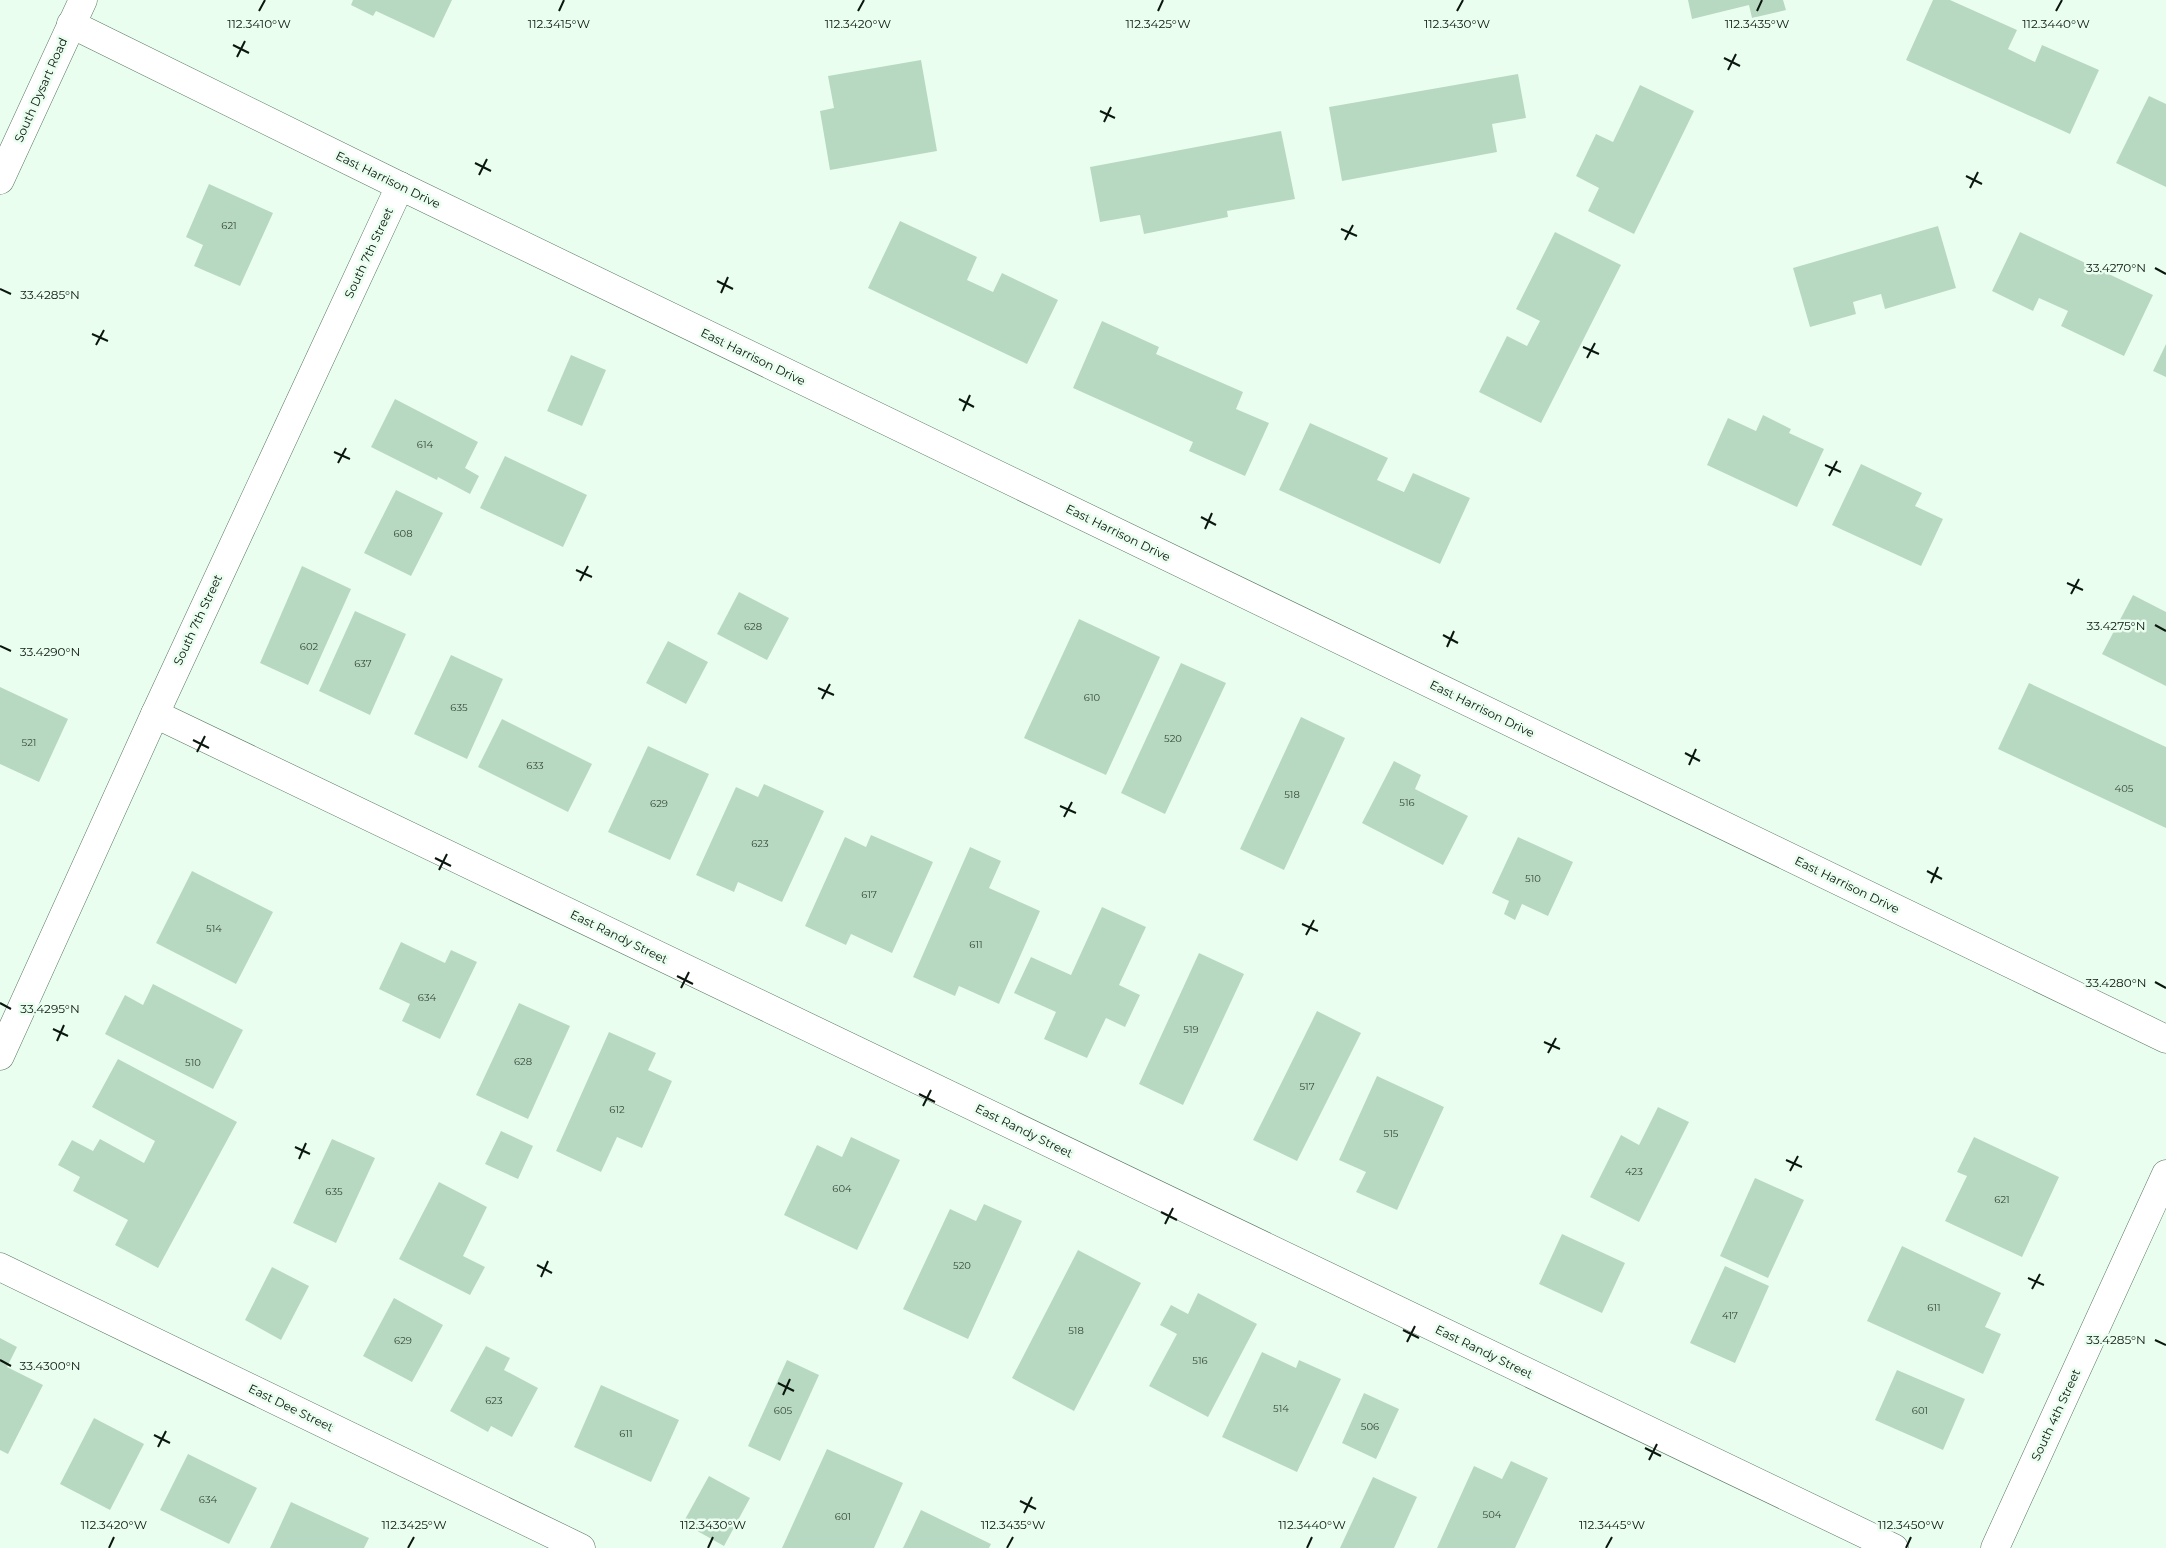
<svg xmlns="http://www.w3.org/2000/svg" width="2166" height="1548" font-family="Montserrat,sans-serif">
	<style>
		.building { fill: #b8d9c1 }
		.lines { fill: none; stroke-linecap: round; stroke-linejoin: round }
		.street-casing { stroke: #587661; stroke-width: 29 }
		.street { stroke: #fff; stroke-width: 28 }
		.ticks { fill: none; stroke: #0b170e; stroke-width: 2 }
		.labels { text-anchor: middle; stroke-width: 5; stroke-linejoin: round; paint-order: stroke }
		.number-label { font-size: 10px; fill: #36483b }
		.street-label { font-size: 12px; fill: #0b170e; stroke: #eafef0 }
		.ticks-label { font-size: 12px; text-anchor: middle; fill: #0b170e; stroke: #eafef0; stroke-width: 5; stroke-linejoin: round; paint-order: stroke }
	</style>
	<rect width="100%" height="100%" fill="#eafef0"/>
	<g class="building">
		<polygon points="353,0 452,0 434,38 376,11 373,16 351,5"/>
		<polygon points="1688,0 1783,0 1786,10 1752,18 1749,5 1692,19"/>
		<polygon points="1933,0 1950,0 2017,30 2008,49 2035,62 2042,45 2099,70 2070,134 1906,60"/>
		<polygon points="921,60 937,151 830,170 820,111 834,108 828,76"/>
		<polygon points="1518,74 1526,118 1492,124 1497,152 1342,181 1329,107"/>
		<polygon points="1640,85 1694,111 1634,234 1588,211 1599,188 1576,176 1596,134 1613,142"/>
		<polygon points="2149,96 2166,104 2166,187 2116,163"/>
		<polygon points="1281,131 1295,199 1227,211 1228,217 1144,234 1140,215 1100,222 1090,167"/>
		<polygon points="209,184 273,213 240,286 194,266 203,245 186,237"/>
		<polygon points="900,221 977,257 967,280 993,292 1002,273 1058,300 1027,364 868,288"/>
		<polygon points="1938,226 1956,288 1885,309 1881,294 1853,302 1856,314 1810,327 1793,268"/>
		<polygon points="1555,232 1621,265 1541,423 1479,392 1507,336 1527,346 1540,321 1516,309"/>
		<polygon points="2020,232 2153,295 2124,356 2061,326 2068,311 2039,298 2033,311 1992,291"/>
		<polygon points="1102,321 1159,347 1156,354 1243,392 1236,409 1269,423 1245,476 1189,451 1193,442 1073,388"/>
		<polygon points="2166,344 2166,377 2153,371"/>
		<polygon points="571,355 606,370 582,426 547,411"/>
		<polygon points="395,399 478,442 465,468 479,476 470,494 438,477 437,480 371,447"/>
		<polygon points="1763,415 1791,429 1789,433 1824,449 1797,507 1707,465 1728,418 1756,431"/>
		<polygon points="1310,423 1388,458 1377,480 1404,492 1413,473 1470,498 1440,564 1279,490"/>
		<polygon points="505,456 587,495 563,547 480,508"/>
		<polygon points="1861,464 1922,493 1915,506 1943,519 1921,566 1832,525"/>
		<polygon points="396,490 443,513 411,576 364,553"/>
		<polygon points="302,566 351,589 308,685 260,663"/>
		<polygon points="739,592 789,618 767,660 717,634"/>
		<polygon points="2133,595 2166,612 2166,686 2102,654"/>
		<polygon points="355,611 406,634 370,715 319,691"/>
		<polygon points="1079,619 1160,657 1106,775 1024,738"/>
		<polygon points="668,641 708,662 686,704 646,683"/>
		<polygon points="451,655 503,679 467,759 414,734"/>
		<polygon points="1181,663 1226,683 1165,814 1121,793"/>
		<polygon points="2029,683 2166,747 2166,828 1998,749"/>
		<polygon points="0,687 68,719 39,782 0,764"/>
		<polygon points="1301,717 1345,738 1284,870 1240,849"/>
		<polygon points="502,719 592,764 568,812 478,767"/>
		<polygon points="648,746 709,774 670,860 608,832"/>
		<polygon points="1394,761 1421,775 1415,789 1468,816 1443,865 1362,823"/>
		<polygon points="764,784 824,811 782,902 738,882 734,892 696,875 736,787 758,797"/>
		<polygon points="871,835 933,862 892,953 851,934 846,945 805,926 845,837 866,847"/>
		<polygon points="1518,837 1573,862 1548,916 1522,904 1515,920 1504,914 1509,901 1492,893"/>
		<polygon points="970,847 1001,861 989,888 1040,911 999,1004 959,986 955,996 913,977"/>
		<polygon points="192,871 273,912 236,984 156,943"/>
		<polygon points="1102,907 1146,927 1119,985 1140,995 1125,1027 1106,1018 1087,1058 1044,1039 1056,1012 1014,993 1031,957 1071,975"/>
		<polygon points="401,942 445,963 451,950 477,962 440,1039 402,1021 410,1004 379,989"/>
		<polygon points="1199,953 1244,974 1183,1105 1139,1084"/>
		<polygon points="153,984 243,1030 213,1089 105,1034 125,995 143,1005"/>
		<polygon points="519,1003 570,1026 528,1119 476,1095"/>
		<polygon points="1317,1011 1361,1033 1297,1161 1253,1140"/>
		<polygon points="609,1032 656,1053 648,1070 672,1081 642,1148 617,1137 601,1172 556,1151"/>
		<polygon points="118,1059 237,1122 158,1268 115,1245 128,1220 73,1191 80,1177 58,1165 72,1140 93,1151 100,1139 144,1163 155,1141 92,1107"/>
		<polygon points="1377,1076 1444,1107 1397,1210 1356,1192 1366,1172 1339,1160"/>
		<polygon points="1658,1107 1689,1122 1639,1222 1590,1197 1621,1135 1639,1145"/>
		<polygon points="501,1131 533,1146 518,1179 485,1164"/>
		<polygon points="851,1137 900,1160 857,1250 784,1215 817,1145 842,1157"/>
		<polygon points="1974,1137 2059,1177 2022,1257 1945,1221 1967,1176 1957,1172"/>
		<polygon points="332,1139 375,1158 336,1243 293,1223"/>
		<polygon points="1755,1178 1804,1200 1768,1278 1720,1256"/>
		<polygon points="439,1182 487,1207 463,1256 485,1267 470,1295 399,1259"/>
		<polygon points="984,1204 1022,1221 968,1339 903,1309 950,1209 976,1221"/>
		<polygon points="1562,1234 1625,1263 1602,1313 1539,1284"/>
		<polygon points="1902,1246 2001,1293 1985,1327 2001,1334 1983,1374 1867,1321"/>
		<polygon points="1078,1250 1141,1283 1074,1411 1012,1378"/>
		<polygon points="1725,1266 1769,1286 1735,1363 1690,1343"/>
		<polygon points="272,1267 309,1286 281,1340 245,1320"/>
		<polygon points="1198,1293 1257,1324 1208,1417 1149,1386 1177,1334 1160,1325 1171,1305 1188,1314"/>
		<polygon points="394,1298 443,1325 412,1382 363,1356"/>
		<polygon points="0,1338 17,1347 7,1367 43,1385 8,1454 0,1450"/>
		<polygon points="486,1346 510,1358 504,1370 538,1388 512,1437 491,1426 488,1432 450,1411"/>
		<polygon points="1262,1352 1296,1368 1299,1360 1341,1379 1297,1472 1222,1437"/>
		<polygon points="787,1360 819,1375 780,1461 748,1446"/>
		<polygon points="1897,1370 1965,1399 1943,1450 1875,1420"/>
		<polygon points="601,1385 679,1420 651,1482 574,1447"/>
		<polygon points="1364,1393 1399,1409 1376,1459 1342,1443"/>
		<polygon points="94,1418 144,1444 110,1510 60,1484"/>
		<polygon points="827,1449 903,1483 874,1548 782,1548"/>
		<polygon points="188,1454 257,1488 229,1544 160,1510"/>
		<polygon points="1511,1461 1548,1478 1515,1548 1437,1548 1474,1466 1502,1479"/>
		<polygon points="709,1476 750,1498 724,1546 683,1523"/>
		<polygon points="1373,1477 1417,1497 1394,1548 1340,1548"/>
		<polygon points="291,1502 369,1538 364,1548 270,1548"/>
		<polygon points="921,1510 991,1544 989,1548 903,1548"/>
	</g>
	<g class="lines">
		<g class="street-casing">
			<g id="street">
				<polyline points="71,24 400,186 2166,1039"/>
				<polyline points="0,180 83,0"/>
				<polyline points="155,714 1894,1548"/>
				<polyline points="0,1056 155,714 400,186"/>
				<polyline points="0,1267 581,1548"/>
				<polyline points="1995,1548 2166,1174"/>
			</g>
		</g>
		<use href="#street" class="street"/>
	</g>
	<path class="ticks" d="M259 11 265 0M559 11 564 0M858 11 864 0M1158 11 1163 0M1457 11 1463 0M1757 11 1762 0M2056 11 2062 0M233 45 249 53M237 57 245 41M1724 58 1740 66M1728 70 1736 54M1100 111 1115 118M1104 122 1111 107M475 163 491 171M479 175 487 159M1966 176 1982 184M1970 188 1978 172M1341 229 1357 236M1345 240 1353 225M2155 268 2166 274M717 281 733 289M0 289 11 294M721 293 728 277M92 334 108 341M96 345 104 330M1583 347 1599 354M1587 358 1595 343M959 399 974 407M963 411 970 395M334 452 350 459M338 463 346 448M1825 465 1841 472M1829 476 1837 461M1201 517 1216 525M1205 529 1212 513M576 570 592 577M580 581 588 566M2067 583 2083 590M2071 594 2079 579M2155 625 2166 631M1443 635 1458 643M0 646 11 651M1447 647 1454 631M818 688 834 695M822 699 830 684M193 740 209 748M197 752 205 736M1685 753 1700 761M1689 765 1696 749M1060 806 1076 813M1064 817 1072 802M435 858 451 866M439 870 447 854M1927 871 1942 879M1931 883 1938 867M1302 924 1318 931M1306 935 1314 920M677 976 693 984M2155 982 2166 988M681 988 689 972M0 1003 11 1009M53 1029 68 1036M57 1041 64 1025M1544 1042 1560 1049M1548 1053 1556 1038M919 1094 935 1102M923 1106 931 1090M295 1147 310 1154M299 1159 306 1143M1786 1160 1802 1167M1790 1171 1798 1156M1161 1212 1177 1220M1165 1224 1173 1208M537 1265 552 1273M541 1277 548 1261M2028 1278 2044 1285M2032 1289 2040 1274M1403 1330 1419 1338M2155 1340 2166 1345M1407 1342 1415 1326M0 1360 11 1366M778 1383 794 1391M783 1395 790 1379M154 1435 170 1443M158 1447 166 1431M1645 1448 1661 1456M1649 1460 1657 1444M1020 1501 1036 1509M1024 1513 1032 1497M109 1548 114 1537M408 1548 414 1537M708 1548 713 1537M1007 1548 1013 1537M1307 1548 1312 1537M1606 1548 1612 1537M1906 1548 1911 1537"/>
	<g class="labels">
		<g class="number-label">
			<text x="229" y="229">621</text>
			<text x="425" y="448">614</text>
			<text x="403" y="537">608</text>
			<text x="753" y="630">628</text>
			<text x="309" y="650">602</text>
			<text x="363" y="667">637</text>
			<text x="1092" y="701">610</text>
			<text x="459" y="711">635</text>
			<text x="1173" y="742">520</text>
			<text x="29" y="746">521</text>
			<text x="535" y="769">633</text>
			<text x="2124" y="792">405</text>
			<text x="1292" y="798">518</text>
			<text x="1407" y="806">516</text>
			<text x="659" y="807">629</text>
			<text x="760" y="847">623</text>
			<text x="1533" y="882">510</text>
			<text x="869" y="898">617</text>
			<text x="214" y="932">514</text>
			<text x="976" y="948">611</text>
			<text x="427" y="1001">634</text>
			<text x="1191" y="1033">519</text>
			<text x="523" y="1065">628</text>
			<text x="193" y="1066">510</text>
			<text x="1307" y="1090">517</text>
			<text x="617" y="1113">612</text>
			<text x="1391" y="1137">515</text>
			<text x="1634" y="1175">423</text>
			<text x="842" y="1192">604</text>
			<text x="334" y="1195">635</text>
			<text x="2002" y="1203">621</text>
			<text x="962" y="1269">520</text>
			<text x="1934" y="1311">611</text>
			<text x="1730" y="1319">417</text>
			<text x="1076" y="1334">518</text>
			<text x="403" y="1344">629</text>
			<text x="1200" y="1364">516</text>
			<text x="494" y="1404">623</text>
			<text x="1281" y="1412">514</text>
			<text x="783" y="1414">605</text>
			<text x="1920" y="1414">601</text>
			<text x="1370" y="1430">506</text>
			<text x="626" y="1437">611</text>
			<text x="208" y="1503">634</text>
			<text x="1492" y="1518">504</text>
			<text x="843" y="1520">601</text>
		</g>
		<g class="street-label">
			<text transform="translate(41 90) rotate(-66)" y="4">South Dysart Road</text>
			<text transform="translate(388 180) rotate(26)" y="4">East Harrison Drive</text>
			<text transform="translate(369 253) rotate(-65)" y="4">South 7th Street</text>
			<text transform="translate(753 357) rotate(26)" y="4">East Harrison Drive</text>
			<text transform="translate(1118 533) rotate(26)" y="4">East Harrison Drive</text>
			<text transform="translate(198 620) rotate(-65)" y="4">South 7th Street</text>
			<text transform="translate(1482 709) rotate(26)" y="4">East Harrison Drive</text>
			<text transform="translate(1847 885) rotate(26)" y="4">East Harrison Drive</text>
			<text transform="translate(619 937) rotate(26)" y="4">East Randy Street</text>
			<text transform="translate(1024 1131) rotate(26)" y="4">East Randy Street</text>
			<text transform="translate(1484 1352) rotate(26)" y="4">East Randy Street</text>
			<text transform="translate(291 1408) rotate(26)" y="4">East Dee Street</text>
			<text transform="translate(2056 1415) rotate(-65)" y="4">South 4th Street</text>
		</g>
	</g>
	<g class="ticks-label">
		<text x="1158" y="28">112.3425°W</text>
		<text x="259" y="28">112.3410°W</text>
		<text x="559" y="28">112.3415°W</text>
		<text x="858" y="28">112.3420°W</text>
		<text x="1457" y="28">112.3430°W</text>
		<text x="1757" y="28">112.3435°W</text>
		<text x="2056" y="28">112.3440°W</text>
		<text x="2116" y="272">33.4270°N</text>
		<text x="50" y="299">33.4285°N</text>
		<text x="2116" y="630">33.4275°N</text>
		<text x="50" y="656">33.4290°N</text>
		<text x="2116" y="987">33.4280°N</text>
		<text x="50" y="1013">33.4295°N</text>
		<text x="2116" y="1344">33.4285°N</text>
		<text x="50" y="1370">33.4300°N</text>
		<text x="114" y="1529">112.3420°W</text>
		<text x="414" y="1529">112.3425°W</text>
		<text x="713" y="1529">112.3430°W</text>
		<text x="1013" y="1529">112.3435°W</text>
		<text x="1312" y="1529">112.3440°W</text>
		<text x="1612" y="1529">112.3445°W</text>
		<text x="1911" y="1529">112.3450°W</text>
	</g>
</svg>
